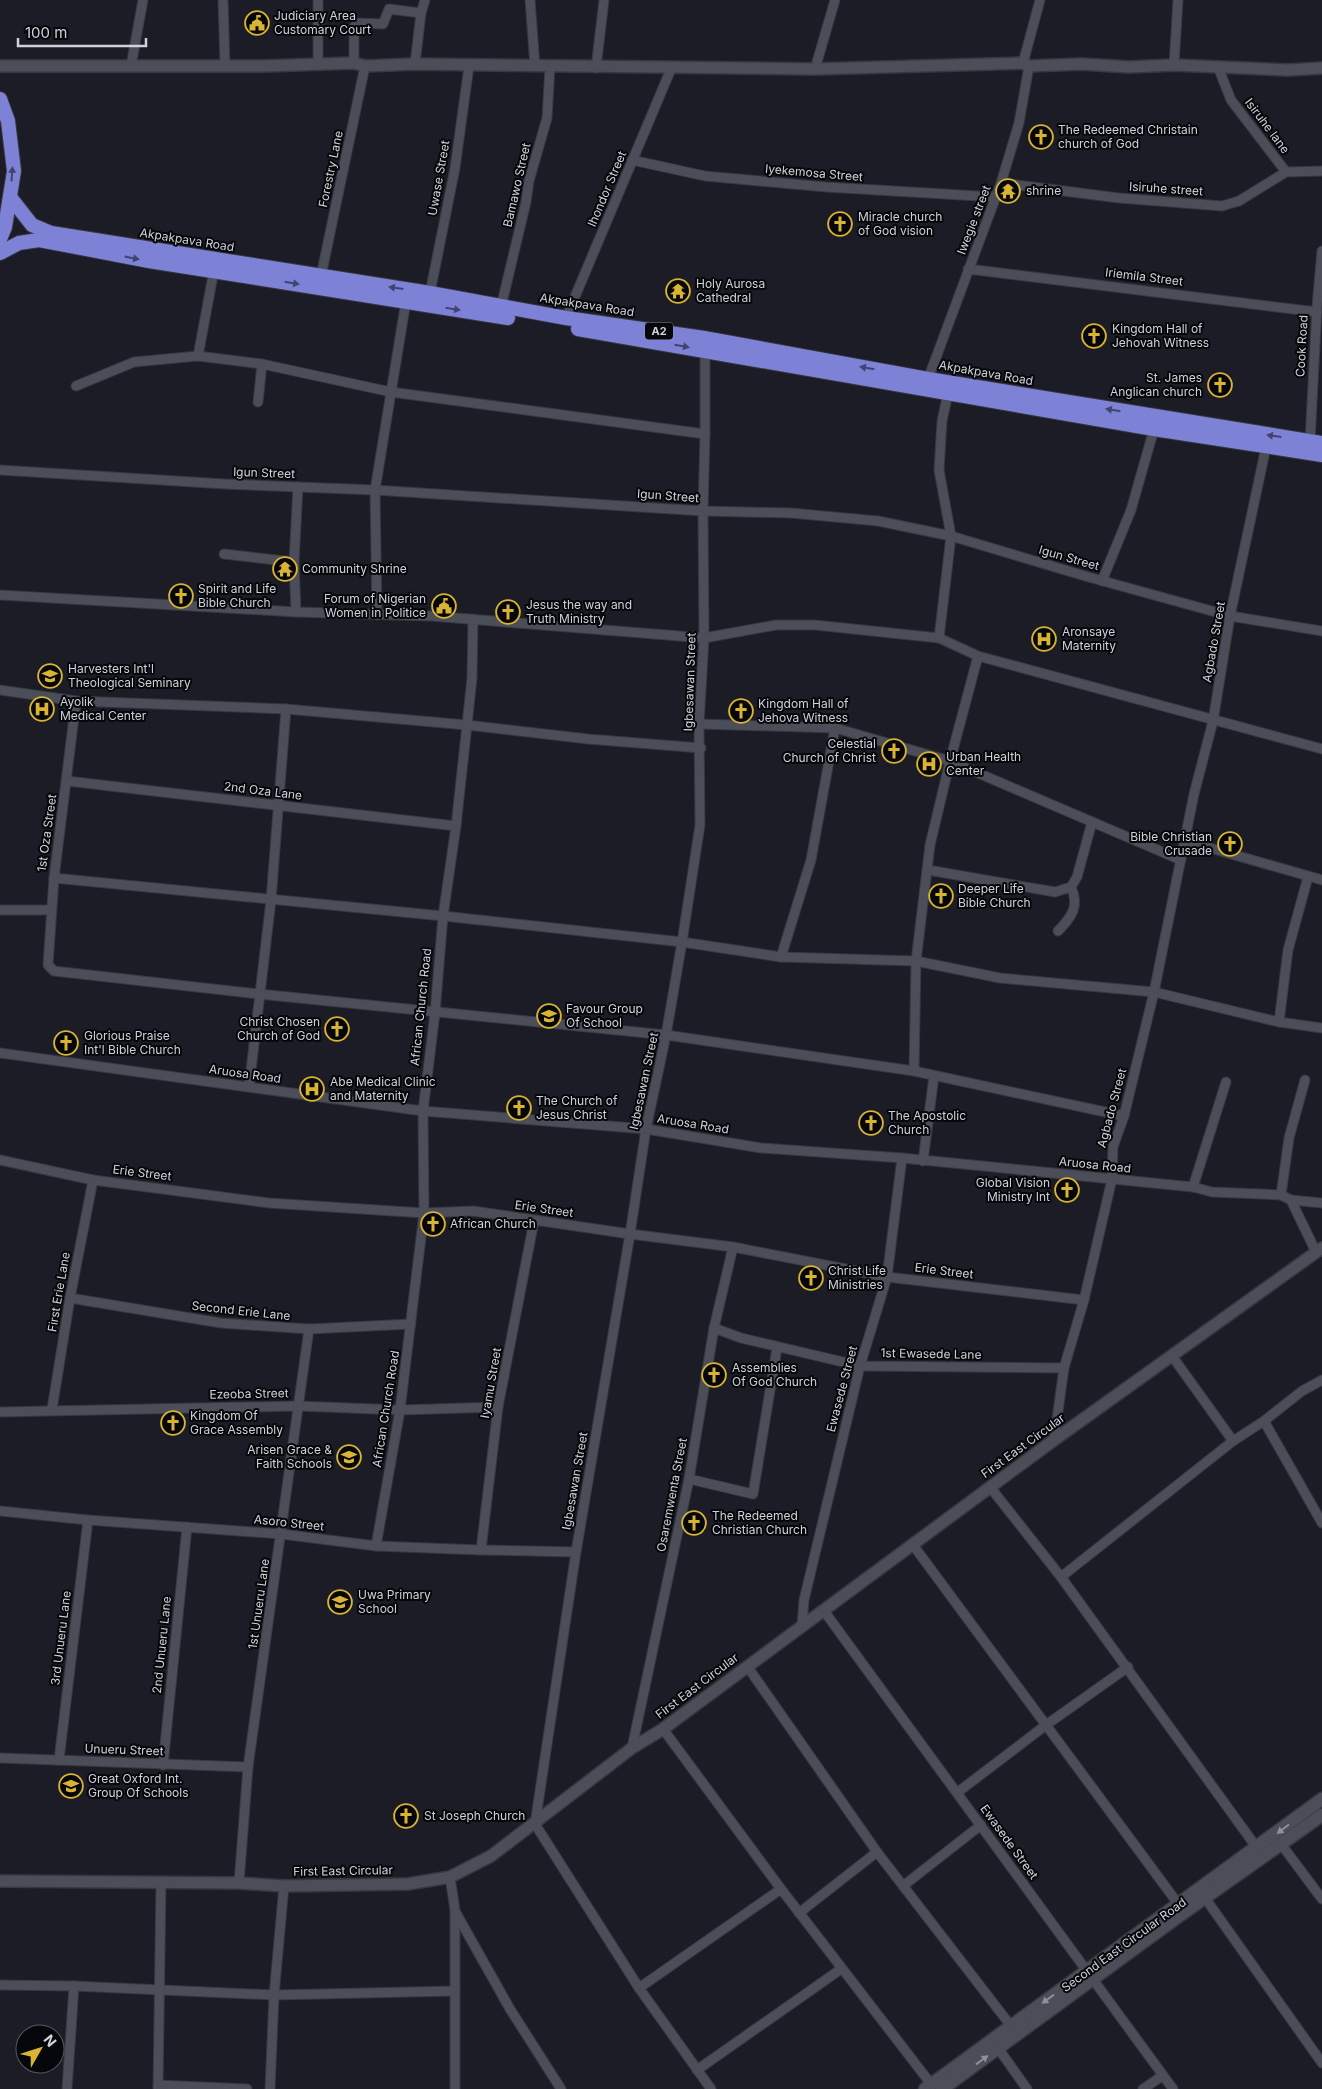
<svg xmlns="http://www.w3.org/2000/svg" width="1322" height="2089" font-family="Inter,sans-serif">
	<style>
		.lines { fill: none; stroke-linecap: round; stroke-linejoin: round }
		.minor-casing { stroke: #37383f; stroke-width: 11 }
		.tertiary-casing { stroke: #37383f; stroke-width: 14 }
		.secondary-casing { stroke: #37383f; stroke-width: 15 }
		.trunk-casing { stroke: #37383f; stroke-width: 16 }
		.minor { stroke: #4b4d59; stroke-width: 9 }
		.tertiary { stroke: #4b4d59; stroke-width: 11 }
		.secondary { stroke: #4b4d59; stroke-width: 12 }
		.trunk { stroke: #7e82d6; stroke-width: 14 }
		.oneway { fill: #424470 }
		.oneway2 { fill: #8e9099 }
		.labels { text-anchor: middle; stroke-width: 4; stroke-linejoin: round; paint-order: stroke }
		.shield { fill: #06070b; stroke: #94959b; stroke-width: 1 }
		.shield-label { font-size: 11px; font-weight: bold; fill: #d1d2d9 }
		.poi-label { font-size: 12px; fill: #d1d2d9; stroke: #06070b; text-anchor: start }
		.street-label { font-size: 12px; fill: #d1d2d9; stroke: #06070b }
	</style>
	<rect width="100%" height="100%" fill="#1b1c26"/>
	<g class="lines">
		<g class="minor-casing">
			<g id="minor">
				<polyline points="223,0 225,66"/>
				<polyline points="318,0 318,65"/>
				<polyline points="530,0 535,66"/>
				<polyline points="354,63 354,27 358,23 383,24 389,9 421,13"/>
				<polyline points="1023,63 1040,0"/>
				<polyline points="415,64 421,13 425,0"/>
				<polyline points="1174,65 1178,0"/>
				<polyline points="131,66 143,0"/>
				<polyline points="1218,67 1231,100 1286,172"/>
				<polyline points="596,68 604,0"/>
				<polyline points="815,69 835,0"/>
				<polyline points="632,160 705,176 826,187 995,197"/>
				<polyline points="1001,183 1119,198 1222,206 1239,201 1286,172 1322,171"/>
				<polyline points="968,269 1317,312"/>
				<polyline points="321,276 365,66"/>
				<polyline points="430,293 455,168 469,66"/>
				<polyline points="501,307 526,202 529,181 547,118 550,67"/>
				<polyline points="566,318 671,69"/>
				<polyline points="705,348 705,434 703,511 704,638 699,724 700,825 682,942 666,1035 646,1129 630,1234 576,1552 535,1824 639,1988 711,2089"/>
				<polyline points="198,356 214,270"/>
				<polyline points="928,379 1001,183 1019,123 1029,66"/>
				<polyline points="76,386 134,362 198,356 262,364 391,392 705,434"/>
				<polyline points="258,402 262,364"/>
				<polyline points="1310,442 1317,306 1322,251"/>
				<polyline points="0,470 225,484 375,490 703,511 791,513 878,521 951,536 1085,576 1230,616 1322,631"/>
				<polyline points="224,554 294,562"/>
				<polyline points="1102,581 1131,510 1154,429"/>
				<polyline points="0,595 296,612 431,616 704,638 776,625 815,625 939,638 978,656 1322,749"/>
				<polyline points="296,612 294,562 298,487"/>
				<polyline points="377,615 375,490 406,301"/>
				<polyline points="939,638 951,536 939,470 942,421 948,393"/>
				<polyline points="0,690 76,701 286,709 467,725 588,739 701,748"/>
				<polyline points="76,701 54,878 48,965 54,971 259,994 666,1035 914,1071 1124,1116"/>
				<polyline points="699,724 835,728 950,761 1181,860"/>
				<polyline points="67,781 456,826"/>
				<polyline points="1186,841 1322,880"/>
				<polyline points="928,870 1055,892 1071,887 1077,877 1092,822"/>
				<polyline points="54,878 443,916 682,942 781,957 916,961 1000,978 1154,992 1279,1022 1322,1028"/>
				<polyline points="0,910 51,910"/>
				<path d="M1058 931C1071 918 1080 906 1071 887"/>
				<polyline points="781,957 811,860 835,728"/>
				<polyline points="1279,1022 1288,950 1308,877"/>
				<polyline points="0,1053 423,1111 646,1129 761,1148 902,1158 1193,1187 1212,1192 1281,1195 1291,1200 1322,1203"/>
				<polyline points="914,1071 916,961 930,845 950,761 978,656"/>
				<polyline points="249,1087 271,900 286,709"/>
				<polyline points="0,1160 93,1180 269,1203 424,1213 473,1211 630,1234 733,1247 887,1277 1084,1300"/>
				<polyline points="923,1161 934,1076"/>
				<polyline points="1193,1187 1226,1082"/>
				<polyline points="1281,1195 1289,1138 1305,1080"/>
				<polyline points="1291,1200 1316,1252"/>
				<polyline points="70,1298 221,1323 309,1329 411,1324"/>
				<polyline points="714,1328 741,1338 860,1366 1064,1368"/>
				<polyline points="1172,1356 1233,1441"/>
				<polyline points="52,1409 70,1298 93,1180"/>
				<polyline points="0,1412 298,1406 400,1410 498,1407"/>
				<polyline points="1264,1421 1322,1523"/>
				<polyline points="1054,1440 1064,1368 1084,1300 1112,1179 1113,1147 1124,1116 1154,992 1194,794 1213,721 1230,616 1266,447"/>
				<polyline points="689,1479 753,1494 777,1348"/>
				<polyline points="990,1487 1061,1577 1257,1848"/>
				<polyline points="0,1511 88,1520 281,1534 376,1546 481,1550 576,1552"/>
				<polyline points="913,1545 1179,1905"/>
				<polyline points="376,1546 400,1410 424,1213 423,1111 435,1013 443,916 456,826 467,725 472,678 473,619"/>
				<polyline points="481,1550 498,1407 534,1221"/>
				<polyline points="1061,1577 1233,1441 1264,1421 1302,1391 1322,1380"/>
				<polyline points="824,1611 1173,2089"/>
				<polyline points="802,1625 804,1600 860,1366 887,1277 902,1158"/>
				<polyline points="747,1666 877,1852 1011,2026"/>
				<polyline points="663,1729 781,1889 931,2084"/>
				<polyline points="632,1748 689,1479 714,1328 733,1247"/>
				<polyline points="0,1758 248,1767"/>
				<polyline points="59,1760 88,1520"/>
				<polyline points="163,1765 187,1527"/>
				<polyline points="958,1792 1046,1725 1128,1667"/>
				<polyline points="1281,1844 1322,1899"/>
				<polyline points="450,1877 455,1910 455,2089"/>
				<polyline points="239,1883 248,1767 309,1329"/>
				<polyline points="903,1886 981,1825"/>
				<polyline points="1205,1898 1322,2063"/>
				<polyline points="456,1913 510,2009 561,2089"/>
				<polyline points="799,1913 877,1852"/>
				<polyline points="0,1985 74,1986 274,1995 455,1991"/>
				<polyline points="639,1988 781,1889"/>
				<polyline points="998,2048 1027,2089"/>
				<polyline points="697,2070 841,1969"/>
				<polyline points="158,2085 247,2089"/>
				<polyline points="67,2089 74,1986"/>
				<polyline points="158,2089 161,1882"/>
				<polyline points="270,2089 274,1995 284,1886"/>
				<polyline points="1143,2089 1162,2076"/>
			</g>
		</g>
		<g class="tertiary-casing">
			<g id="tertiary">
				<polyline points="0,66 265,66 354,63 365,66 415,64 815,69 1023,63 1029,66 1082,64 1129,67 1174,65 1288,70 1322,68"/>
				<polyline points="0,1881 239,1883 284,1886 408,1884 450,1877 491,1856 632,1748 663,1729 1054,1440 1322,1248"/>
			</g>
		</g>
		<g class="secondary-casing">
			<g id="secondary">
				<polyline points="925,2089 1322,1799"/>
				<polyline points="942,2089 1179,1916 1322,1815"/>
			</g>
		</g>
		<g class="trunk-casing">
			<g id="trunk">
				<polyline points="0,99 8,121 14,171 5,227 0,239"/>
				<polyline points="10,197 32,225 51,233 430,293 566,318 704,338 928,379 1322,443"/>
				<polyline points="0,253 19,243 39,240 149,261 508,318"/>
				<polyline points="578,329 1154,429 1322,455"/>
			</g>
		</g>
		<use href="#minor" class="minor"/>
		<use href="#tertiary" class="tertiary"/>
		<use href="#secondary" class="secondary"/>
		<use href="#trunk" class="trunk"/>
	</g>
	<defs><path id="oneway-solid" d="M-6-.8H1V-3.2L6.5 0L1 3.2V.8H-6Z" transform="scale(1.25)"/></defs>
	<g class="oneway">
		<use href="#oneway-solid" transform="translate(12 174) rotate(-86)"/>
		<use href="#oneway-solid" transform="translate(132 258) rotate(11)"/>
		<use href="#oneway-solid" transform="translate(292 283) rotate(9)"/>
		<use href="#oneway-solid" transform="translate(396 288) rotate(-172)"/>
		<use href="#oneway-solid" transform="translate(453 309) rotate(9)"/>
		<use href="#oneway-solid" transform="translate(682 346) rotate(10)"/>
		<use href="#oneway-solid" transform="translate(867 368) rotate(-170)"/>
		<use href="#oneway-solid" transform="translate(1113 410) rotate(-171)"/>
		<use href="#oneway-solid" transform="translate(1274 436) rotate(-172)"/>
	</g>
	<g class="oneway2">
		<use href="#oneway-solid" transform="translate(1283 1829) rotate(143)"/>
		<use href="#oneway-solid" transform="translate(1048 1999) rotate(144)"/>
		<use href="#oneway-solid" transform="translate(982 2060) rotate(-36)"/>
	</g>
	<defs>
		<g id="civic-ring" transform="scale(1.25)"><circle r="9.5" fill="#06070b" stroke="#d9b334" stroke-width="1.5"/><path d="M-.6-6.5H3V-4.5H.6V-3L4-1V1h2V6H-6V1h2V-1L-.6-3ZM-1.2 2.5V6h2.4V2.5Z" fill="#d9b334"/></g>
		<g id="church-ring" transform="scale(1.25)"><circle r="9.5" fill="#06070b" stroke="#d9b334" stroke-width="1.5"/><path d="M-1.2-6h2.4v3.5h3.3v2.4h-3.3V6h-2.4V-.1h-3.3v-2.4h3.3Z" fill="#d9b334"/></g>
		<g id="temple-ring" transform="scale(1.25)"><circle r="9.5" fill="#06070b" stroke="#d9b334" stroke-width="1.5"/><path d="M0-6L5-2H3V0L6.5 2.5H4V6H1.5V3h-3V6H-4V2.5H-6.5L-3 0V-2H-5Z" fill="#d9b334"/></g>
		<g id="hospital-ring" transform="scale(1.25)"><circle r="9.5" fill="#06070b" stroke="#d9b334" stroke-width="1.5"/><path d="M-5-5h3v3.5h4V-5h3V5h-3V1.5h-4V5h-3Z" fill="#d9b334"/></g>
		<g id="university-ring" transform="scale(1.25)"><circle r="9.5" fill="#06070b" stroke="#d9b334" stroke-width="1.5"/><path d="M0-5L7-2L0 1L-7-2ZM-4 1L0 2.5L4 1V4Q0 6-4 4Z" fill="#d9b334"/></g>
		<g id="school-ring" transform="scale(1.25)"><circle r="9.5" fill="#06070b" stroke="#d9b334" stroke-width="1.5"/><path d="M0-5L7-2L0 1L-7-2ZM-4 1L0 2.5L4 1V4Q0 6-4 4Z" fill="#d9b334"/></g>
	</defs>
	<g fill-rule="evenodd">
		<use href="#civic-ring" x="257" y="23"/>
		<use href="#church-ring" x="1041" y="137"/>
		<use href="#temple-ring" x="1008" y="191"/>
		<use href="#church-ring" x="840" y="224"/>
		<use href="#temple-ring" x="678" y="291"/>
		<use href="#church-ring" x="1094" y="336"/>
		<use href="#church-ring" x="1220" y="385"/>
		<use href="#temple-ring" x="285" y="569"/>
		<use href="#church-ring" x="181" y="596"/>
		<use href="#civic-ring" x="444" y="606"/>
		<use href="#church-ring" x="508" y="612"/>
		<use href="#hospital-ring" x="1044" y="639"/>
		<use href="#university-ring" x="50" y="676"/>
		<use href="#hospital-ring" x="42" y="709"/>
		<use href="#church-ring" x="741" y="711"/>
		<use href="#church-ring" x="894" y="751"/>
		<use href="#hospital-ring" x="929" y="764"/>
		<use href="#church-ring" x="1230" y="844"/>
		<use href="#church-ring" x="941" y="896"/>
		<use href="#school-ring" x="549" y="1016"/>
		<use href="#church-ring" x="337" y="1029"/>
		<use href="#church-ring" x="66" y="1043"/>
		<use href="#hospital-ring" x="312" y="1089"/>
		<use href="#church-ring" x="519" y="1108"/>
		<use href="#church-ring" x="871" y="1123"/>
		<use href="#church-ring" x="1067" y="1190"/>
		<use href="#church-ring" x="433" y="1224"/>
		<use href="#church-ring" x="811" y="1278"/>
		<use href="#church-ring" x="714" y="1375"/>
		<use href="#church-ring" x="173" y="1423"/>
		<use href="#school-ring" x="349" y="1457"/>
		<use href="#church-ring" x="694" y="1523"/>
		<use href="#school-ring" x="340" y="1602"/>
		<use href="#school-ring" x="71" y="1786"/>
		<use href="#church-ring" x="406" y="1816"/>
	</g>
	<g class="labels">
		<rect class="shield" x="645" y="322.5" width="28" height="17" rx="4"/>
		<g class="shield-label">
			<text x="659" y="335">A2</text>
		</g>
		<g class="poi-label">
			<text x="274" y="20">Judiciary Area<tspan x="274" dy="14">Customary Court</tspan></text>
			<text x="1058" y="134">The Redeemed Christain<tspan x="1058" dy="14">church of God</tspan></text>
			<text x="1026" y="195">shrine</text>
			<text x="858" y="221">Miracle church<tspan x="858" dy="14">of God vision</tspan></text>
			<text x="696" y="288">Holy Aurosa<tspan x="696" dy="14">Cathedral</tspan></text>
			<text x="1112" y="333">Kingdom Hall of<tspan x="1112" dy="14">Jehovah Witness</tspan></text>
			<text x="1202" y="382" text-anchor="end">St. James<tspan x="1202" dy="14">Anglican church</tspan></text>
			<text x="302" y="573">Community Shrine</text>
			<text x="198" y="593">Spirit and Life<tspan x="198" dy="14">Bible Church</tspan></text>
			<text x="426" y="603" text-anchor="end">Forum of Nigerian<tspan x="426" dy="14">Women in Politice</tspan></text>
			<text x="526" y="609">Jesus the way and<tspan x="526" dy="14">Truth Ministry</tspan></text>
			<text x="1062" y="636">Aronsaye<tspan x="1062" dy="14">Maternity</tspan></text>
			<text x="68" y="673">Harvesters Int'l<tspan x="68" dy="14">Theological Seminary</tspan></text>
			<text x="60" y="706">Ayolik<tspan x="60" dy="14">Medical Center</tspan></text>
			<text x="758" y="708">Kingdom Hall of<tspan x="758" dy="14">Jehova Witness</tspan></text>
			<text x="876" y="748" text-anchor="end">Celestial<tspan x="876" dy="14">Church of Christ</tspan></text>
			<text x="946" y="761">Urban Health<tspan x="946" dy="14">Center</tspan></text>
			<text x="1212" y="841" text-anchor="end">Bible Christian<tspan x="1212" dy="14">Crusade</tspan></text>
			<text x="958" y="893">Deeper Life<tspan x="958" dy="14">Bible Church</tspan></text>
			<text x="566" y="1013">Favour Group<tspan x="566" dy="14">Of School</tspan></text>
			<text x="320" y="1026" text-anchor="end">Christ Chosen<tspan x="320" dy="14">Church of God</tspan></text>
			<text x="84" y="1040">Glorious Praise<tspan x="84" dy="14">Int'l Bible Church</tspan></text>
			<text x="330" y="1086">Abe Medical Clinic<tspan x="330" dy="14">and Maternity</tspan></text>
			<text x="536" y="1105">The Church of<tspan x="536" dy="14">Jesus Christ</tspan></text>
			<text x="888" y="1120">The Apostolic<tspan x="888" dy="14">Church</tspan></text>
			<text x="1050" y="1187" text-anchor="end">Global Vision<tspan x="1050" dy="14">Ministry Int</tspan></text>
			<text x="450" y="1228">African Church</text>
			<text x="828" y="1275">Christ Life<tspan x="828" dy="14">Ministries</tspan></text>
			<text x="732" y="1372">Assemblies<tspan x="732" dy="14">Of God Church</tspan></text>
			<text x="190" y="1420">Kingdom Of<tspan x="190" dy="14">Grace Assembly</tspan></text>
			<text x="332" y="1454" text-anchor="end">Arisen Grace &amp;<tspan x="332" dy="14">Faith Schools</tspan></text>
			<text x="712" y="1520">The Redeemed<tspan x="712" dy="14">Christian Church</tspan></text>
			<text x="358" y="1599">Uwa Primary<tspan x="358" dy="14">School</tspan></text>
			<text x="88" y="1783">Great Oxford Int.<tspan x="88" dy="14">Group Of Schools</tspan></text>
			<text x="424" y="1820">St Joseph Church</text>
		</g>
		<g class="street-label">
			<text transform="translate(1267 126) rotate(53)" y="4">Isiruhe lane</text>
			<text transform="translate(331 169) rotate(-78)" y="4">Forestry Lane</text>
			<text transform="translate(814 173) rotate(5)" y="4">Iyekemosa Street</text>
			<text transform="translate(439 178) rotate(-80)" y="4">Uwase Street</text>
			<text transform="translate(517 185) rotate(-77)" y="4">Bamawo Street</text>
			<text transform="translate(607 189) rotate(-67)" y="4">Ihondor Street</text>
			<text transform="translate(1166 189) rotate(4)" y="4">Isiruhe street</text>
			<text transform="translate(974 220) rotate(-69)" y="4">Iwegie street</text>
			<text transform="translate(187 240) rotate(9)" y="4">Akpakpava Road</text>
			<text transform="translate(1144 277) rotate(7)" y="4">Iriemila Street</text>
			<text transform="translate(587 305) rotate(9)" y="4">Akpakpava Road</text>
			<text transform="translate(1302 346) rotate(-87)" y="4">Cook Road</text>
			<text transform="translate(986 373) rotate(10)" y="4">Akpakpava Road</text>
			<text transform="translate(264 473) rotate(2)" y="4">Igun Street</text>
			<text transform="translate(668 496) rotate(4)" y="4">Igun Street</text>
			<text transform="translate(1069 558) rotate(16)" y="4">Igun Street</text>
			<text transform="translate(1214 642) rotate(-80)" y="4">Agbado Street</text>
			<text transform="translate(690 682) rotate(-88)" y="4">Igbesawan Street</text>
			<text transform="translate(263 791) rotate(7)" y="4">2nd Oza Lane</text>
			<text transform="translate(47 833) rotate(-82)" y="4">1st Oza Street</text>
			<text transform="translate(421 1007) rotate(-84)" y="4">African Church Road</text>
			<text transform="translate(245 1074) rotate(8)" y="4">Aruosa Road</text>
			<text transform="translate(644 1081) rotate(-78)" y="4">Igbesawan Street</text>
			<text transform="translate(1112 1108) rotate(-75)" y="4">Agbado Street</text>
			<text transform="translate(693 1124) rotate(9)" y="4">Aruosa Road</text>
			<text transform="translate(1095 1165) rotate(6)" y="4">Aruosa Road</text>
			<text transform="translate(142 1173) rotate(7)" y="4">Erie Street</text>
			<text transform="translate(544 1209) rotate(8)" y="4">Erie Street</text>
			<text transform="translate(944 1271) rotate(7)" y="4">Erie Street</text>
			<text transform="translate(59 1292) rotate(-80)" y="4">First Erie Lane</text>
			<text transform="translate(241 1311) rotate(6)" y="4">Second Erie Lane</text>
			<text transform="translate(931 1354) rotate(1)" y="4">1st Ewasede Lane</text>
			<text transform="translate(491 1383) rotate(-80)" y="4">Iyamu Street</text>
			<text transform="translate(842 1389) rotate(-75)" y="4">Ewasede Street</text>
			<text transform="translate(249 1394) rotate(-1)" y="4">Ezeoba Street</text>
			<text transform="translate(386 1409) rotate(-81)" y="4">African Church Road</text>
			<text transform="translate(1023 1446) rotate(-36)" y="4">First East Circular</text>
			<text transform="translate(575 1481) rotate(-80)" y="4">Igbesawan Street</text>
			<text transform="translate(672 1495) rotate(-79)" y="4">Osaremwenta Street</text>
			<text transform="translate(289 1523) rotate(6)" y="4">Asoro Street</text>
			<text transform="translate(259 1604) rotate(-82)" y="4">1st Unueru Lane</text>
			<text transform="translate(61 1638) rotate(-83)" y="4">3rd Unueru Lane</text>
			<text transform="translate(162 1645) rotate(-84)" y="4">2nd Unueru Lane</text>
			<text transform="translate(697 1686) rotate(-37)" y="4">First East Circular</text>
			<text transform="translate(124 1750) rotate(2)" y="4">Unueru Street</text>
			<text transform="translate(1009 1842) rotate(54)" y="4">Ewasede Street</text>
			<text transform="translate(343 1871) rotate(-1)" y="4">First East Circular</text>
			<text transform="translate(1124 1945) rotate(-36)" y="4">Second East Circular Road</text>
		</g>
	</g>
	<g transform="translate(40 2049) rotate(51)"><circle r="24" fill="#06070b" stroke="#57585d"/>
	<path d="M0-4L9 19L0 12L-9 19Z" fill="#d9b334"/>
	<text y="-8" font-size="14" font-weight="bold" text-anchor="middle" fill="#d1d2d9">N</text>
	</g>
	<path d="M18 38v8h128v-8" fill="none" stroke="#d1d2d9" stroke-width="2.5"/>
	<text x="25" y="38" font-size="15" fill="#d1d2d9" stroke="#06070b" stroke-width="4" paint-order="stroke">100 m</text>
</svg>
